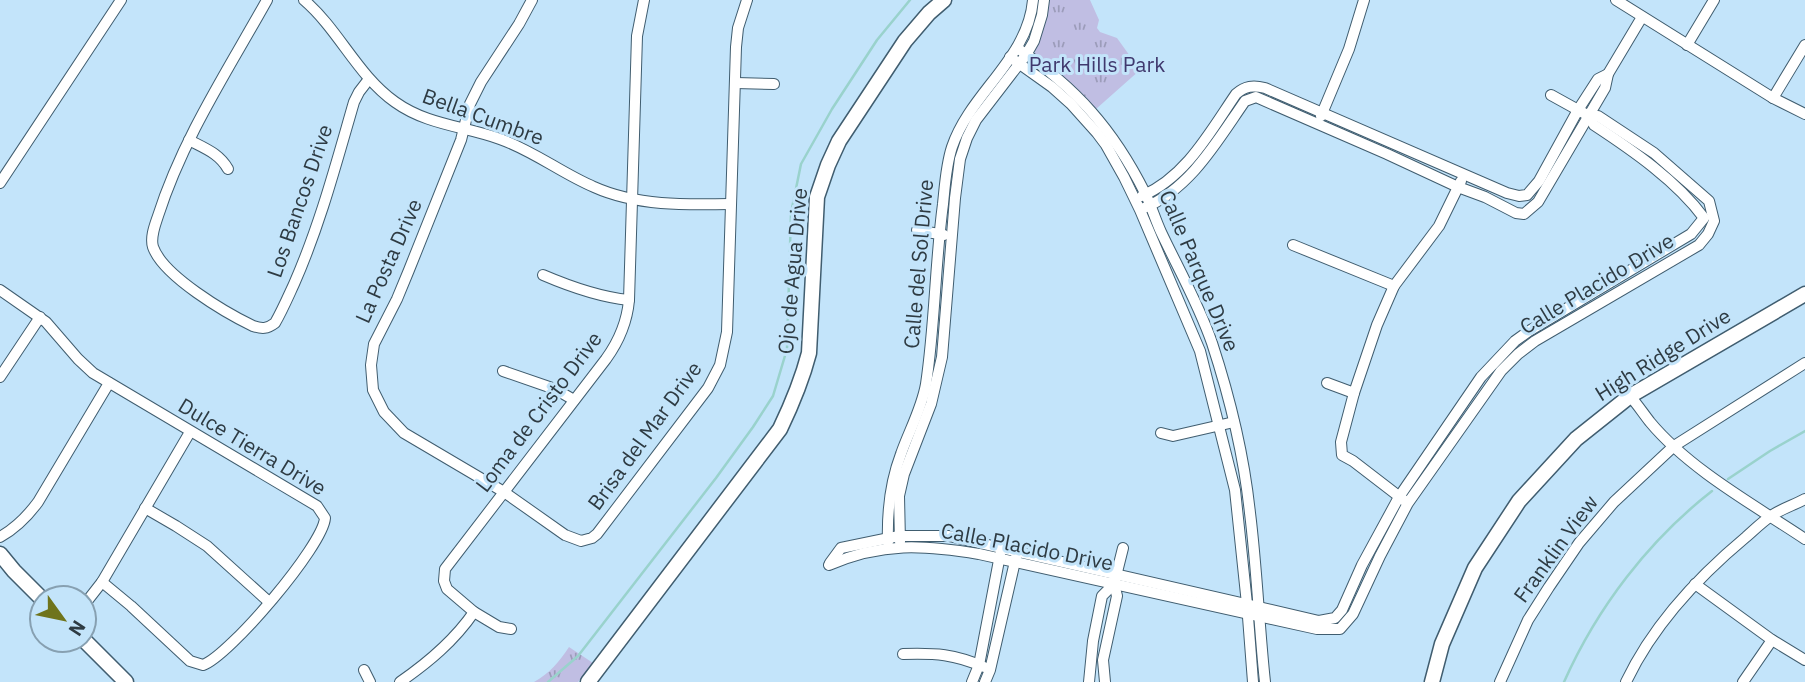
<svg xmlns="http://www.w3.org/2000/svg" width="1805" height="682" font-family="'IBM Plex Sans',sans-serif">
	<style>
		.park { fill: url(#park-tufts) }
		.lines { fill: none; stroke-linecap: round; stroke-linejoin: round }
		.stream { stroke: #99d2cc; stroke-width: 2.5 }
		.street-casing { stroke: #405d6f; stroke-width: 12 }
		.secondary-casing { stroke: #405d6f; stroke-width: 17 }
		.street { stroke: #fff; stroke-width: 10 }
		.secondary { stroke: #fff; stroke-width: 14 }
		.labels { text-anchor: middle; stroke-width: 6; stroke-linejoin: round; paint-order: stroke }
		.park-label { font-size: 21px; fill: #40396e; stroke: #c3e4fa }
		.street-label { font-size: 21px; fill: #2e3b43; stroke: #c3e4fa }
	</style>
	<defs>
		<pattern id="park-tufts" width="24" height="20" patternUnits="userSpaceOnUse" patternTransform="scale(1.75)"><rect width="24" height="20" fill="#c0bee3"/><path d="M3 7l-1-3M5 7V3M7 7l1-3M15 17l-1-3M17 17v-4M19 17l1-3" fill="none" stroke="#9c9cba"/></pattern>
	</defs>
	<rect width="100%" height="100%" fill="#c3e4fa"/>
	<g class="park">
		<polygon points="1048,0 1090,0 1099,20 1097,28 1100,32 1117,38 1140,70 1096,109 1080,92 1035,54 1035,46 1044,26"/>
		<path d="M569 647 593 663 578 682H534C550 673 559 662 569 647Z"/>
	</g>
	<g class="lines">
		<g class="stream">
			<polyline points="1728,479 1770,451 1805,431"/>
			<polyline points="548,682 578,656 716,478 753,427 773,396 787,349 791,213 801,164 832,109 877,40 910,0"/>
			<path d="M1564 682C1597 608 1648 541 1712 491"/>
		</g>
		<g class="street-casing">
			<g id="street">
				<path d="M267 0C228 70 183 138 158 216 155 225 150 237 153 247 163 276 226 313 253 326 262 329 267 329 275 323 282 311 288 297 294 284 320 225 336 164 354 102L359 92 369 79"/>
				<path d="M304 0C339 30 357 75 395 102 427 125 464 126 500 139 534 151 561 173 594 187 636 206 686 205 730 204"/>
				<polyline points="532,0 519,24 481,82 470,104 461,140 409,270 397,299 374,344 371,365 373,390 384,412 404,433 504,492 565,535 581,541 592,538 597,534 708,388 720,365 727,332 736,47 738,28 747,0"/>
				<polyline points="1616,0 1773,98 1805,114"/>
				<polyline points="1687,45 1714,0"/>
				<path d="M1017 48C1076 88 1113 129 1145 193 1151 205 1155 219 1161 232 1178 268 1199 305 1212 343 1230 398 1244 456 1250 513 1257 569 1259 626 1265 682"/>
				<polyline points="1010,57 1052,87 1071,104 1097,133 1106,145 1124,177 1140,210 1200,351 1235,490 1247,604 1253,682"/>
				<polyline points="736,83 774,84"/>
				<polyline points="1773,98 1805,45"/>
				<polyline points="1321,116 1349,49 1364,0"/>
				<path d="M189 140C204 148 219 153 228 169"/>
				<polyline points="0,183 121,0"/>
				<path d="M1142 196C1186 177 1210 132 1236 94 1245 86 1253 85 1265 88L1507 193 1519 196 1527 195 1539 181 1578 110 1598 79 1608 74"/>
				<path d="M1144 208C1191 188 1217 141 1245 101L1256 97 1387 154 1458 187 1485 197 1516 213 1524 214 1538 202 1605 88 1608 74 1642 17"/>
				<polyline points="917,230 944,235"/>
				<polyline points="1293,245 1394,286"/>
				<path d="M543 275C571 287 599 297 629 300"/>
				<path d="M0 290 46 322 78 359 93 373 317 506 325 518C323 546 229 656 203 665L190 661 131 606 102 582"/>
				<polyline points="503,371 555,389 574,400"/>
				<polyline points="0,377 40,317"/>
				<polyline points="1327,383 1354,393"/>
				<path d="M1630 396C1637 404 1643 413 1650 422 1689 469 1754 505 1805 539"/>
				<polyline points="1161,433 1173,436 1234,422"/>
				<polyline points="1405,501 1353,461 1342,455 1341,442 1354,393 1377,325 1394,286 1439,226 1461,181"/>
				<polyline points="145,508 176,526 207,546 269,602"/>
				<path d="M0 537C16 528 27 517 38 502L109 383"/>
				<path d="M888 542C887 511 890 483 901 454 909 431 922 408 926 384 935 324 935 264 943 204 945 185 946 165 952 147 970 93 1028 59 1033 0"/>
				<polyline points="900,542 899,496 904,474 931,404 942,357 955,198 960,159 967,138 976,120 1026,55 1034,41 1042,15 1044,0"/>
				<path d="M830 563 841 548 899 536H949L1319 621 1335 618 1342 610 1362 565 1399 497 1481 377 1515 341 1529 331 1691 234 1704 218C1677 181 1632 150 1594 125L1589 116"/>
				<path d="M829 565C882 542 924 545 979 554L1317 629H1340L1353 614 1380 556 1408 503 1501 371 1518 354 1535 341 1699 245 1708 234 1714 221 1709 201 1654 153 1598 116H1589L1551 95"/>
				<polyline points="1695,584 1772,640 1805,660"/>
				<polyline points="84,605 102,582 190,432"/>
				<path d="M511 629 499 627 474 612 447 589 444 581 445 569 606 359C619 341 627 323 629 300L637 36 644 0"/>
				<path d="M903 654C936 653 954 654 984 667"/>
				<polyline points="364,670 370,682"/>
				<path d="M400 682C429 662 454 641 474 612"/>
				<polyline points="972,682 979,665 1000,555"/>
				<polyline points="985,682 990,670 1016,557"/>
				<polyline points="1089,682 1093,641 1102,596 1114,584 1123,548"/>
				<polyline points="1105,682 1103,660 1117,596 1114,584"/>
				<polyline points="1500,682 1528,620 1549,587 1579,543 1614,502 1674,446 1805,363"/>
				<path d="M1626 682C1653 625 1698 577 1746 537 1754 530 1762 522 1771 516 1781 509 1794 505 1805 499"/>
				<polyline points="1743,682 1772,640"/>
			</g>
		</g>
		<g class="secondary-casing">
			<g id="secondary">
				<polyline points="0,554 14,571 42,599"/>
				<polyline points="84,640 126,682"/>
				<path d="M588 682 780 429C792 404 802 380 809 353L817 197 828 165 839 141 905 41 929 13 944 0"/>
				<polyline points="1432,682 1442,644 1475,568 1519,501 1576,439 1630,396 1805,294"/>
			</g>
		</g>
		<use href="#street" class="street"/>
		<use href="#secondary" class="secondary"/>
	</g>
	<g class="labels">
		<g class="park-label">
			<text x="1097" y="72">Park Hills Park</text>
		</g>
		<g class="street-label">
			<text transform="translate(483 117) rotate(20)" y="7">Bella Cumbre</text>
			<text transform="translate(300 201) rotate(-71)" y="7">Los Bancos Drive</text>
			<text transform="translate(389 261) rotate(-66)" y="7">La Posta Drive</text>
			<text transform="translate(919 264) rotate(-85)" y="7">Calle del Sol Drive</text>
			<text transform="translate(793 271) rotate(-85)" y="7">Ojo de Agua Drive</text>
			<text transform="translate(1199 271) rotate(67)" y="7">Calle Parque Drive</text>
			<text transform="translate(1597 284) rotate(-31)" y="7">Calle Placido Drive</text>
			<text transform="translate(1663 355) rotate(-32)" y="7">High Ridge Drive</text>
			<text transform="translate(539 412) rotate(-53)" y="7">Loma de Cristo Drive</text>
			<text transform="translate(645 436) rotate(-54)" y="7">Brisa del Mar Drive</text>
			<text transform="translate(252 447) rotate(31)" y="7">Dulce Tierra Drive</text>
			<text transform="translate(1027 547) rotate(11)" y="7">Calle Placido Drive</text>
			<text transform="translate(1556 549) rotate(-54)" y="7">Franklin View</text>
		</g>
	</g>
	<g transform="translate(63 619) rotate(123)"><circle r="33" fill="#c3e4fa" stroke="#87a0b1" stroke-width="2"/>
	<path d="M0-5L12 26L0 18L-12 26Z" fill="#6f741c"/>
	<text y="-10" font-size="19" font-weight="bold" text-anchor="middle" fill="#2e3b43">N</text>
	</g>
</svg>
